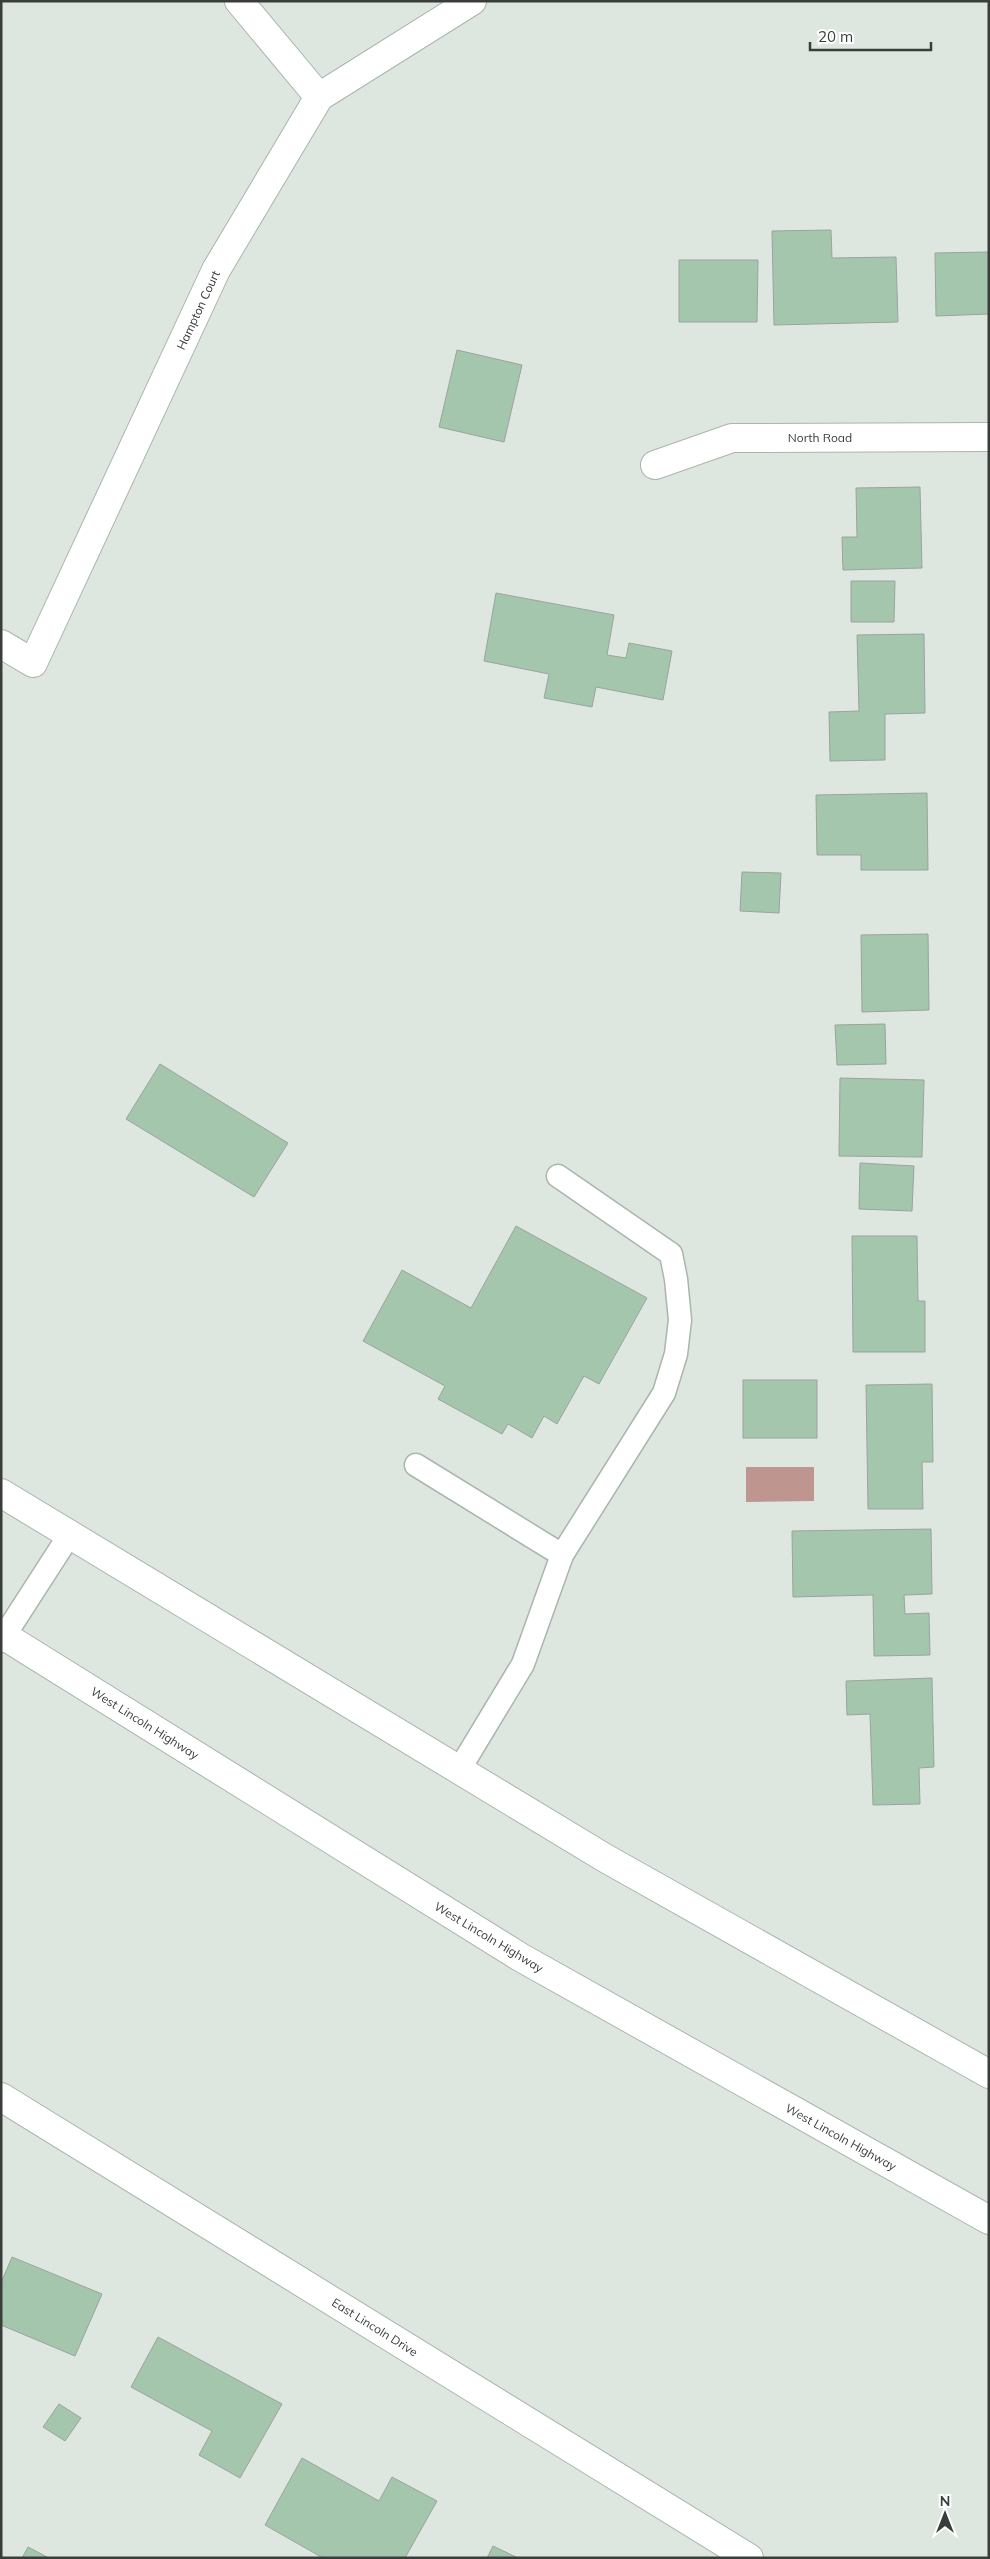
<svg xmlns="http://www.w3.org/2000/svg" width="990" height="2559" font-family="Mulish,sans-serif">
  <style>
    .water { fill: #bf968f }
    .building { fill: #a4c6ad; stroke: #9ba39d }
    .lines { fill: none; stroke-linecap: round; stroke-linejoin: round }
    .service-casing { stroke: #abb4ad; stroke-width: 25 }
    .minor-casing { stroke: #abb4ad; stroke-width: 30 }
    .primary-casing { stroke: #abb4ad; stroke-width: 30 }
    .service { stroke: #fff; stroke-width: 22 }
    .minor { stroke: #fff; stroke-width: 28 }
    .primary { stroke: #fff; stroke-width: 28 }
    .labels { text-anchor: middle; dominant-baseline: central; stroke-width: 4.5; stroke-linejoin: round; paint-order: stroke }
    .street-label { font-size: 12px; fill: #3a3e3b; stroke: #fff }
  </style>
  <rect width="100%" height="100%" fill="#dde7e0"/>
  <polygon class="water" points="746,1467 814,1467 814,1501 746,1502"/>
  <g class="building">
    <polygon points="831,230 832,258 896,257 898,322 774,325 772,231"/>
    <polygon points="989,252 989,314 936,316 935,253"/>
    <polygon points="679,260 758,260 757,322 679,322"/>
    <polygon points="457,350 522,365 504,442 439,427"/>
    <polygon points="920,487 922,568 843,570 842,537 857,537 856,488"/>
    <polygon points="851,581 895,581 894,622 851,622"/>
    <polygon points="496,593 614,615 607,655 626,658 629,643 672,651 663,700 596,687 592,707 544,698 549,674 484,661"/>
    <polygon points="924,634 925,713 885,714 885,760 830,761 829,712 859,711 857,635"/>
    <polygon points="927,793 928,870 861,870 861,855 817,855 816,795"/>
    <polygon points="742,872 781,873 779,913 740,911"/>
    <polygon points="928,934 929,1010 862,1012 861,935"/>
    <polygon points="885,1024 886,1064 837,1065 835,1025"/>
    <polygon points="160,1064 288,1143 254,1197 126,1119"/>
    <polygon points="840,1078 924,1080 922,1157 839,1156"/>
    <polygon points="860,1163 914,1166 912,1211 859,1209"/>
    <polygon points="516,1226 647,1298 599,1384 584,1376 557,1424 544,1416 532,1438 508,1424 502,1434 438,1399 445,1386 363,1341 402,1270 471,1308"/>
    <polygon points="852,1236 917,1236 918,1301 925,1301 925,1352 853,1352"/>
    <rect x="743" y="1380" width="74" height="58"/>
    <polygon points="932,1384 933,1462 922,1462 923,1509 868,1509 866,1385"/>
    <polygon points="931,1529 932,1594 904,1595 905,1614 929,1613 930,1655 874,1656 873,1595 793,1597 792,1531"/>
    <polygon points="932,1678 934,1767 919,1768 920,1804 873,1805 870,1714 847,1715 846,1681"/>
    <polygon points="12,2257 102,2294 75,2356 1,2325 1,2283"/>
    <polygon points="158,2337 282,2404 240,2478 199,2455 212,2431 131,2387"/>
    <polygon points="59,2404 81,2418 65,2441 43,2427"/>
    <polygon points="302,2458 379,2501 392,2477 437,2501 405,2558 323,2558 265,2525"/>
    <polygon points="493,2546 518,2558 487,2558"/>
    <polygon points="28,2547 49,2558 22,2558"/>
  </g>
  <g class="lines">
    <defs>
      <g id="service">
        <polyline points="416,1465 562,1555"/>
        <polyline points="1,1641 70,1534"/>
        <polyline points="459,1770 523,1664 562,1555 664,1393 676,1354 680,1320 676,1279 671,1254 558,1176"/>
      </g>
      <g id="minor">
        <polyline points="239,1 319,97"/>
        <polyline points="655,465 732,438 989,437"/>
        <polyline points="1,644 33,663 216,270 319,97 472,1"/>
        <polyline points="1,2097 749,2558"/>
      </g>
      <g id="primary">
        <polyline points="1,1493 605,1858 989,2074"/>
        <polyline points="1,1634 520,1957 989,2220"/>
      </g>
    </defs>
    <use href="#service" class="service-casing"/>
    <use href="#minor" class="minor-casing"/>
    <use href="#primary" class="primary-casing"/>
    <use href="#service" class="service"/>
    <use href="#minor" class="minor"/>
    <use href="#primary" class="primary"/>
  </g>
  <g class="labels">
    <g class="street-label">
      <text transform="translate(198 310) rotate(-65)">Hampton Court</text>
      <text x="820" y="437">North Road</text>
      <text transform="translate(145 1723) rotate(32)">West Lincoln Highway</text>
      <text transform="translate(489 1937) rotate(31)">West Lincoln Highway</text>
      <text transform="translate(841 2137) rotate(29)">West Lincoln Highway</text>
      <text transform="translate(375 2327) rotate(32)">East Lincoln Drive</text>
    </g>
  </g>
  <rect width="990" height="2559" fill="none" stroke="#3a3e3b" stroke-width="5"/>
  <g transform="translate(945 2514)" stroke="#ffffff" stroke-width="4" paint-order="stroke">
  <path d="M0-4L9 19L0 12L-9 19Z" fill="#3a3e3b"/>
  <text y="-8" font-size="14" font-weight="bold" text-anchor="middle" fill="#3a3e3b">N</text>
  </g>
  <path d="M810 42v8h121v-8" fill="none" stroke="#3a3e3b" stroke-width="2.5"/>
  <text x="818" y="42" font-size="15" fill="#3a3e3b" stroke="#ffffff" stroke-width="4" paint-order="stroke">20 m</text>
</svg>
